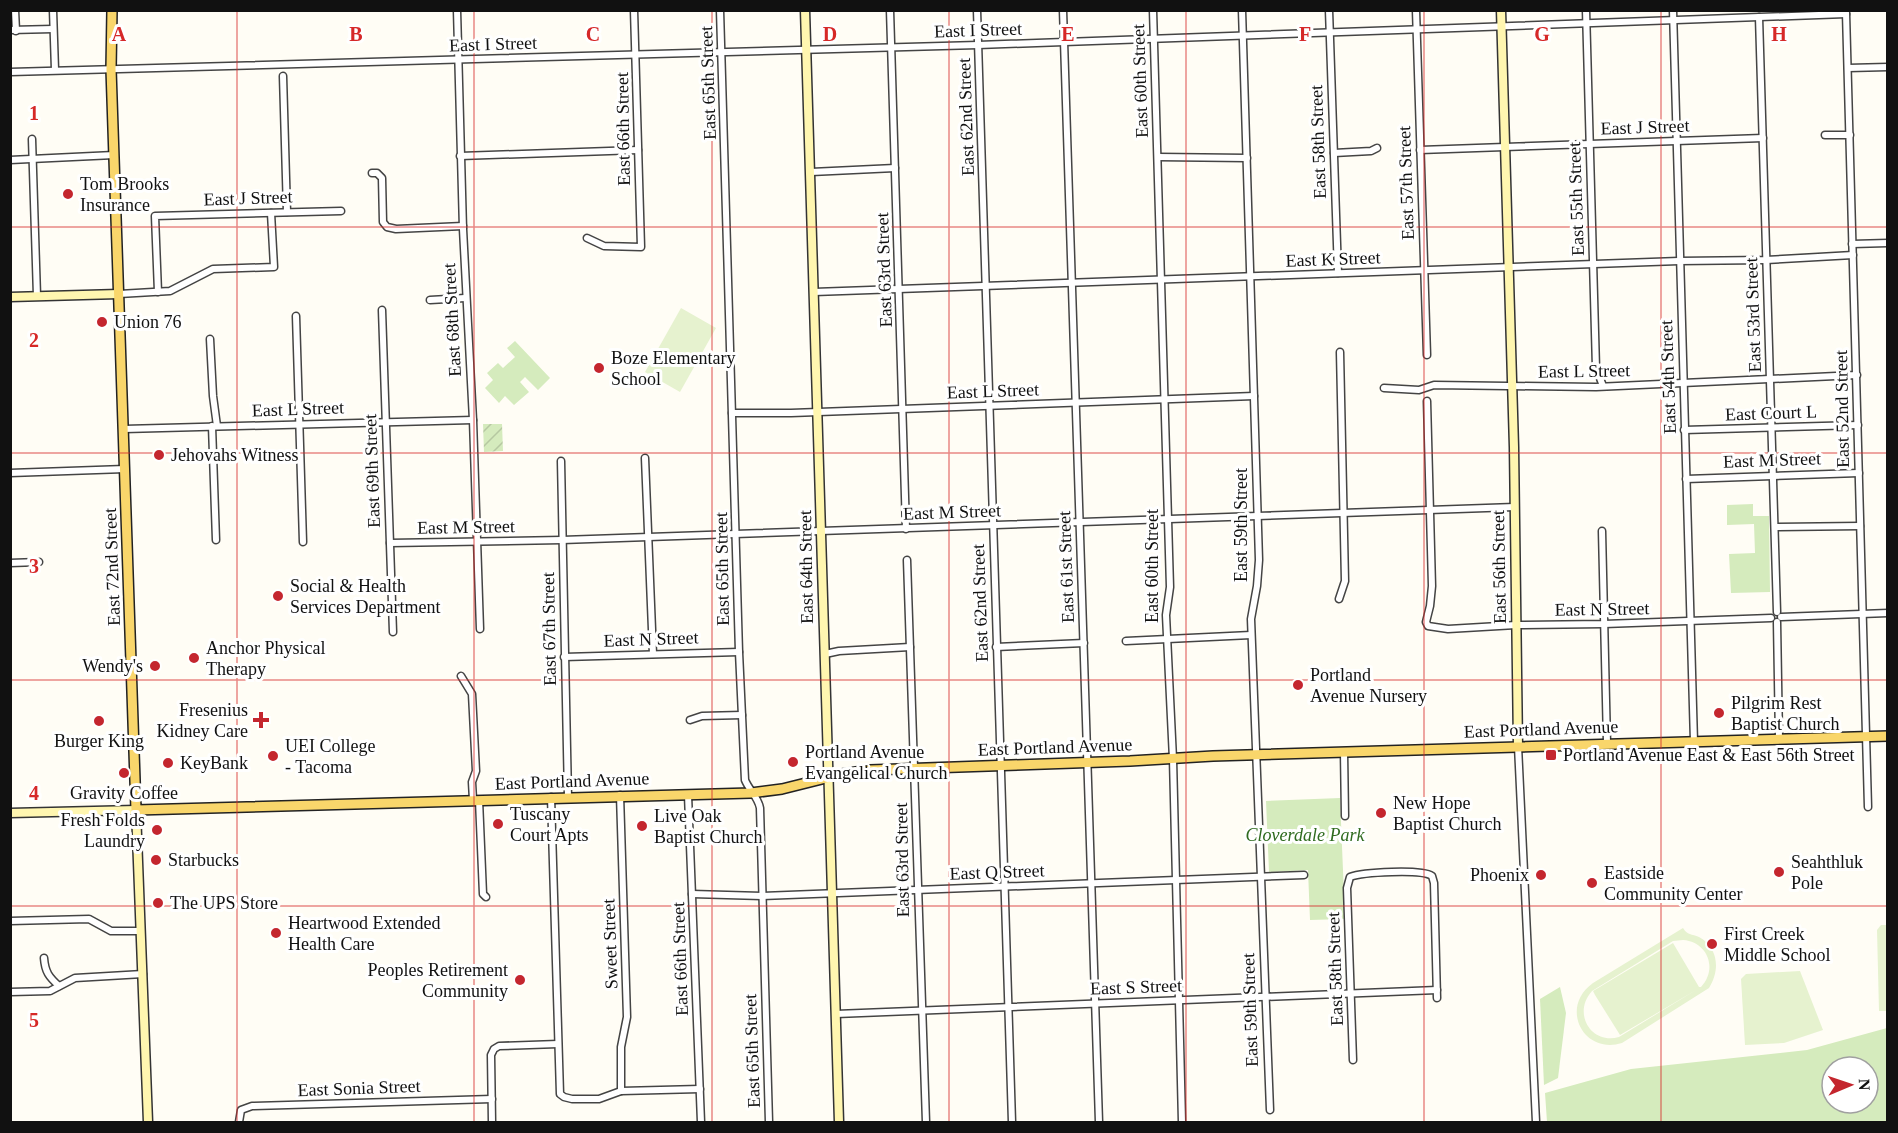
<svg xmlns="http://www.w3.org/2000/svg" width="1898" height="1133" font-family="'Times New Roman',serif">
  <style>
    .park { fill: #d5ebbd; fill-rule: evenodd }
    .garden { fill: url(#garden-furrows) }
    .pitch { fill: #e6f2cf; fill-rule: evenodd }
    .lines { fill: none; stroke-linecap: round; stroke-linejoin: round }
    .street-casing { stroke: #444; stroke-width: 9 }
    .secondary-casing { stroke: #333; stroke-width: 11 }
    .primary-casing { stroke: #222; stroke-width: 12 }
    .street { stroke: #fff; stroke-width: 6 }
    .secondary { stroke: #fff6b0; stroke-width: 8 }
    .primary { stroke: #f9d66b; stroke-width: 9 }
    .grid { fill: none; stroke: #d62828; stroke-width: 1.5; stroke-opacity: 0.55 }
    .poi-dot { fill: #c4262e; stroke: #fff; stroke-width: 2 }
    .labels { text-anchor: middle; dominant-baseline: central; stroke-width: 6; stroke-linejoin: round; paint-order: stroke }
    .street-label { font-size: 18px; fill: #111; stroke: #fff }
    .poi-label { font-size: 18px; fill: #111; stroke: #fff; text-anchor: start }
    .park-label { font-size: 18px; font-style: italic; fill: #2f6b1f; stroke: #fff }
    .grid-label { font-size: 20px; text-anchor: middle; font-weight: bold; fill: #d62828; stroke: #fff; stroke-width: 6; stroke-linejoin: round; paint-order: stroke }
  </style>
  <defs>
    <pattern id="garden-furrows" width="10" height="10" patternUnits="userSpaceOnUse" patternTransform="scale(1.5)"><rect width="10" height="10" fill="#d5ebbd"/><path d="M-1 1l2-2M0 10L10 0M9 11l2-2" fill="none" stroke="#b6c8a1"/></pattern>
  </defs>
  <rect width="100%" height="100%" fill="#fffdf5"/>
  <g class="park">
    <polygon points="515,341 550,378 538,390 525,377 520,382 529,392 514,405 505,396 499,403 485,388 493,380 487,373 498,363 503,368 515,357 507,348"/>
    <polygon points="1753,504 1753,516 1769,516 1770,592 1731,593 1729,554 1755,553 1754,524 1727,525 1727,505"/>
    <polygon points="1340,798 1345,919 1310,920 1308,870 1269,872 1266,801"/>
    <polygon points="1560,987 1566,1013 1558,1078 1544,1085 1540,999"/>
    <path d="M1887,1028V1122H1547L1545,1093L1631,1069L1807,1050ZM1832,1067H1868V1103H1832Z"/>
  </g>
  <polygon class="garden" points="483,424 502,424 503,451 484,452"/>
  <g class="pitch">
    <polygon points="681,308 716,328 680,392 645,372"/>
    <polygon points="1881,925 1887,925 1888,1011 1879,1011 1877,930"/>
    <path d="M1683,928C1687,935 1692,934 1699,937C1719,948 1720,971 1709,988L1622,1043C1583,1055 1559,1007 1593,983ZM1683,940C1708,942 1718,969 1701,987H1699L1673,943L1593,991L1595,995L1620,1035L1696,990L1619,1037C1591,1045 1572,1013 1592,991L1673,941Z"/>
    <polygon points="1800,971 1823,1030 1784,1043 1745,1045 1741,979 1746,974"/>
  </g>
  <g class="lines">
    <defs>
      <g id="street">
        <polyline points="15,10 16,31"/>
        <polyline points="53,10 55,70"/>
        <polyline points="457,10 463,229 473,420 480,629"/>
        <path d="M720,10L739,652L745,780C749,790 758,797 760,808L769,1122"/>
        <polyline points="890,10 906,529"/>
        <polyline points="977,10 1012,1122"/>
        <polyline points="1063,10 1099,1122"/>
        <polyline points="1153,10 1170,587 1166,615 1173,759 1182,1122"/>
        <polyline points="1242,10 1259,560 1257,586 1251,619 1270,1110"/>
        <polyline points="1329,10 1338,273"/>
        <polyline points="1416,10 1427,355"/>
        <polyline points="1586,10 1596,368 1603,386"/>
        <polyline points="1673,10 1694,742"/>
        <polyline points="1846,13 1868,807"/>
        <polyline points="1759,17 1777,612"/>
        <polyline points="10,30 53,29"/>
        <polyline points="1848,68 1888,67"/>
        <polyline points="10,72 978,45 1846,14"/>
        <polyline points="283,76 287,212"/>
        <polyline points="1825,135 1850,135"/>
        <polyline points="32,139 37,296"/>
        <polyline points="1420,150 1763,138"/>
        <polyline points="1334,153 1371,151 1377,148"/>
        <polyline points="460,156 638,150"/>
        <polyline points="1158,157 1247,158"/>
        <polyline points="10,160 114,155"/>
        <polyline points="811,172 895,168"/>
        <polyline points="372,173 377,173 382,178 383,222 387,227 396,229 463,226"/>
        <polyline points="587,238 604,246 641,247 634,10"/>
        <polyline points="1852,244 1888,243"/>
        <polyline points="158,292 155,216 341,211"/>
        <polyline points="814,292 1679,261 1766,260 1853,255"/>
        <polyline points="119,294 170,291 213,269 274,267 271,213"/>
        <polyline points="430,300 465,298"/>
        <polyline points="382,310 393,632"/>
        <polyline points="296,316 303,542"/>
        <polyline points="210,339 213,396 217,426"/>
        <polyline points="1384,388 1419,390 1434,385 1596,387 1857,375"/>
        <polyline points="1427,401 1432,586 1430,606 1426,622 1428,626 1448,629 1516,625 1604,624 1771,618"/>
        <polyline points="732,413 791,413 1254,396"/>
        <polyline points="212,426 216,540"/>
        <polyline points="124,429 473,420"/>
        <polyline points="1684,430 1858,425"/>
        <polyline points="645,458 653,654"/>
        <polyline points="561,461 568,797"/>
        <polyline points="10,473 125,469"/>
        <polyline points="1686,479 1859,473"/>
        <polyline points="1775,527 1860,526"/>
        <polyline points="1602,531 1607,743"/>
        <polyline points="390,543 562,540 1515,507"/>
        <polyline points="907,560 926,1122"/>
        <polyline points="10,563 39,562"/>
        <polyline points="1339,599 1345,581 1340,352"/>
        <polyline points="1781,617 1888,613"/>
        <polyline points="1777,622 1779,739"/>
        <polyline points="1126,641 1251,635"/>
        <polyline points="996,647 1084,643"/>
        <polyline points="825,654 839,651 910,647"/>
        <polyline points="564,657 739,652"/>
        <polyline points="461,676 472,694 476,771 472,782 473,800"/>
        <polyline points="690,720 702,716 742,715"/>
        <polyline points="1518,746 1536,1122"/>
        <polyline points="1344,752 1345,816"/>
        <polyline points="620,795 627,1017 621,1047 621,1091"/>
        <polyline points="688,795 701,1122"/>
        <polyline points="551,797 560,1094 564,1097 572,1099 599,1099 621,1091 700,1089"/>
        <polyline points="479,800 483,894 486,897"/>
        <polyline points="692,894 762,896 1304,875"/>
        <polyline points="10,921 89,919 111,931 141,931"/>
        <path d="M44,958C45,972 49,977 59,986"/>
        <polyline points="10,992 50,991 75,978 143,974"/>
        <polyline points="836,1014 1437,990"/>
        <path d="M1353,1060L1347,888L1350,877C1363,872 1421,869 1432,876L1434,883L1437,998"/>
        <polyline points="239,1122 241,1110 252,1106 492,1099"/>
        <polyline points="492,1122 491,1055 494,1049 499,1046 558,1044"/>
      </g>
      <g id="secondary">
        <polyline points="805,10 839,1122"/>
        <polyline points="1501,10 1514,447 1518,746"/>
        <polyline points="10,297 119,294"/>
        <polyline points="10,813 136,810 148,1122"/>
      </g>
      <polyline id="primary" points="112,10 111,69 136,810 751,793 782,789 842,774 870,770 1130,761 1213,756 1888,736"/>
    </defs>
    <use href="#street" class="street-casing"/>
    <use href="#secondary" class="secondary-casing"/>
    <use href="#primary" class="primary-casing"/>
    <use href="#street" class="street"/>
    <use href="#secondary" class="secondary"/>
    <use href="#primary" class="primary"/>
  </g>
  <path class="grid" d="M237,10V1122M474,10V1122M712,10V1122M949,10V1122M1186,10V1122M1424,10V1122M1661,10V1122M10,227H1888M10,453H1888M10,680H1888M10,906H1888"/>
  <g class="poi-dot">
    <circle cx="68" cy="194" r="6"/>
    <circle cx="102" cy="322" r="6"/>
    <circle cx="599" cy="368" r="6"/>
    <circle cx="159" cy="455" r="6"/>
    <circle cx="278" cy="596" r="6"/>
    <circle cx="194" cy="658" r="6"/>
    <circle cx="155" cy="666" r="6"/>
    <circle cx="1298" cy="685" r="6"/>
    <circle cx="1719" cy="713" r="6"/>
    <path d="M258 711h6v6h6v6h-6v6h-6v-6h-6v-6h6z"/>
    <circle cx="99" cy="721" r="6"/>
    <rect x="1545" y="749" width="12" height="12" rx="3"/>
    <circle cx="273" cy="756" r="6"/>
    <circle cx="793" cy="762" r="6"/>
    <circle cx="168" cy="763" r="6"/>
    <circle cx="124" cy="773" r="6"/>
    <circle cx="1381" cy="813" r="6"/>
    <circle cx="498" cy="824" r="6"/>
    <circle cx="642" cy="826" r="6"/>
    <circle cx="157" cy="830" r="6"/>
    <circle cx="156" cy="860" r="6"/>
    <circle cx="1779" cy="872" r="6"/>
    <circle cx="1541" cy="875" r="6"/>
    <circle cx="1592" cy="883" r="6"/>
    <circle cx="158" cy="903" r="6"/>
    <circle cx="276" cy="933" r="6"/>
    <circle cx="1712" cy="944" r="6"/>
    <circle cx="520" cy="980" r="6"/>
  </g>
  <g class="labels">
    <g class="street-label">
      <text transform="translate(978 30) rotate(-2)">East I Street</text>
      <text transform="translate(493 44) rotate(-2)">East I Street</text>
      <text transform="translate(1140 81) rotate(-92)">East 60th Street</text>
      <text transform="translate(708 83) rotate(-92)">East 65th Street</text>
      <text transform="translate(966 117) rotate(-92)">East 62nd Street</text>
      <text transform="translate(1645 127) rotate(-2)">East J Street</text>
      <text transform="translate(623 129) rotate(-91)">East 66th Street</text>
      <text transform="translate(1318 142) rotate(-92)">East 58th Street</text>
      <text transform="translate(1406 183) rotate(-92)">East 57th Street</text>
      <text transform="translate(248 198) rotate(-2)">East J Street</text>
      <text transform="translate(1576 199) rotate(-92)">East 55th Street</text>
      <text transform="translate(1333 259) rotate(-2)">East K Street</text>
      <text transform="translate(884 270) rotate(-92)">East 63rd Street</text>
      <text transform="translate(1753 315) rotate(-92)">East 53rd Street</text>
      <text transform="translate(452 320) rotate(-93)">East 68th Street</text>
      <text transform="translate(1584 371) rotate(-1)">East L Street</text>
      <text transform="translate(1668 377) rotate(-92)">East 54th Street</text>
      <text transform="translate(993 391) rotate(-2)">East L Street</text>
      <text transform="translate(298 409) rotate(-2)">East L Street</text>
      <text transform="translate(1842 409) rotate(-91)">East 52nd Street</text>
      <text transform="translate(1771 413) rotate(-2)">East Court L</text>
      <text transform="translate(1772 460) rotate(-2)">East M Street</text>
      <text transform="translate(372 471) rotate(-92)">East 69th Street</text>
      <text transform="translate(952 512) rotate(-2)">East M Street</text>
      <text transform="translate(1241 525) rotate(-90)">East 59th Street</text>
      <text transform="translate(466 527) rotate(-1)">East M Street</text>
      <text transform="translate(1152 566) rotate(-90)">East 60th Street</text>
      <text transform="translate(112 567) rotate(-92)">East 72nd Street</text>
      <text transform="translate(806 567) rotate(-91)">East 64th Street</text>
      <text transform="translate(1066 567) rotate(-92)">East 61st Street</text>
      <text transform="translate(1499 567) rotate(-91)">East 56th Street</text>
      <text transform="translate(722 569) rotate(-91)">East 65th Street</text>
      <text transform="translate(980 603) rotate(-92)">East 62nd Street</text>
      <text transform="translate(1602 609) rotate(-1)">East N Street</text>
      <text transform="translate(549 629) rotate(-91)">East 67th Street</text>
      <text transform="translate(651 639) rotate(-2)">East N Street</text>
      <text transform="translate(1541 729) rotate(-2)">East Portland Avenue</text>
      <text transform="translate(1055 747) rotate(-2)">East Portland Avenue</text>
      <text transform="translate(572 781) rotate(-2)">East Portland Avenue</text>
      <text transform="translate(902 860) rotate(-91)">East 63rd Street</text>
      <text transform="translate(997 872) rotate(-2)">East Q Street</text>
      <text transform="translate(610 944) rotate(-92)">Sweet Street</text>
      <text transform="translate(680 959) rotate(-92)">East 66th Street</text>
      <text transform="translate(1335 969) rotate(-92)">East 58th Street</text>
      <text transform="translate(1136 987) rotate(-2)">East S Street</text>
      <text transform="translate(1250 1010) rotate(-92)">East 59th Street</text>
      <text transform="translate(752 1051) rotate(-92)">East 65th Street</text>
      <text transform="translate(359 1088) rotate(-2)">East Sonia Street</text>
    </g>
    <g class="poi-label">
      <text x="80" y="184">Tom Brooks<tspan x="80" dy="21">Insurance</tspan></text>
      <text x="114" y="322">Union 76</text>
      <text x="611" y="358">Boze Elementary<tspan x="611" dy="21">School</tspan></text>
      <text x="171" y="455">Jehovahs Witness</text>
      <text x="290" y="586">Social &amp; Health<tspan x="290" dy="21">Services Department</tspan></text>
      <text x="206" y="648">Anchor Physical<tspan x="206" dy="21">Therapy</tspan></text>
      <text x="143" y="666" text-anchor="end">Wendy's</text>
      <text x="1310" y="675">Portland<tspan x="1310" dy="21">Avenue Nursery</tspan></text>
      <text x="1731" y="703">Pilgrim Rest<tspan x="1731" dy="21">Baptist Church</tspan></text>
      <text x="248" y="710" text-anchor="end">Fresenius<tspan x="248" dy="21">Kidney Care</tspan></text>
      <text x="99" y="741" text-anchor="middle">Burger King</text>
      <text x="285" y="746">UEI College<tspan x="285" dy="21">- Tacoma</tspan></text>
      <text x="805" y="752">Portland Avenue<tspan x="805" dy="21">Evangelical Church</tspan></text>
      <text x="1563" y="755">Portland Avenue East &amp; East 56th Street</text>
      <text x="180" y="763">KeyBank</text>
      <text x="124" y="793" text-anchor="middle">Gravity Coffee</text>
      <text x="1393" y="803">New Hope<tspan x="1393" dy="21">Baptist Church</tspan></text>
      <text x="510" y="814">Tuscany<tspan x="510" dy="21">Court Apts</tspan></text>
      <text x="654" y="816">Live Oak<tspan x="654" dy="21">Baptist Church</tspan></text>
      <text x="145" y="820" text-anchor="end">Fresh Folds<tspan x="145" dy="21">Laundry</tspan></text>
      <text x="168" y="860">Starbucks</text>
      <text x="1791" y="862">Seahthluk<tspan x="1791" dy="21">Pole</tspan></text>
      <text x="1604" y="873">Eastside<tspan x="1604" dy="21">Community Center</tspan></text>
      <text x="1529" y="875" text-anchor="end">Phoenix</text>
      <text x="170" y="903">The UPS Store</text>
      <text x="288" y="923">Heartwood Extended<tspan x="288" dy="21">Health Care</tspan></text>
      <text x="1724" y="934">First Creek<tspan x="1724" dy="21">Middle School</tspan></text>
      <text x="508" y="970" text-anchor="end">Peoples Retirement<tspan x="508" dy="21">Community</tspan></text>
    </g>
    <g class="park-label">
      <text x="1305" y="835">Cloverdale Park</text>
    </g>
  </g>
  <g class="grid-label">
    <text x="119" y="41">A</text>
    <text x="356" y="41">B</text>
    <text x="593" y="41">C</text>
    <text x="830" y="41">D</text>
    <text x="1068" y="41">E</text>
    <text x="1305" y="41">F</text>
    <text x="1542" y="41">G</text>
    <text x="1779" y="41">H</text>
    <text x="34" y="120">1</text>
    <text x="34" y="347">2</text>
    <text x="34" y="573">3</text>
    <text x="34" y="800">4</text>
    <text x="34" y="1027">5</text>
  </g>
  <rect width="1898" height="1133" fill="none" stroke="#111111" stroke-width="24"/>
  <g transform="translate(1850 1085) rotate(88)"><circle r="28" fill="#ffffff" stroke="#a0a0a0" stroke-width="1.5"/>
  <path d="M0-4.5L10 22L0 15L-10 22Z" fill="#c4262e"/>
  <text y="-9" font-size="16" font-weight="bold" text-anchor="middle" fill="#111111">N</text>
  </g>
</svg>
